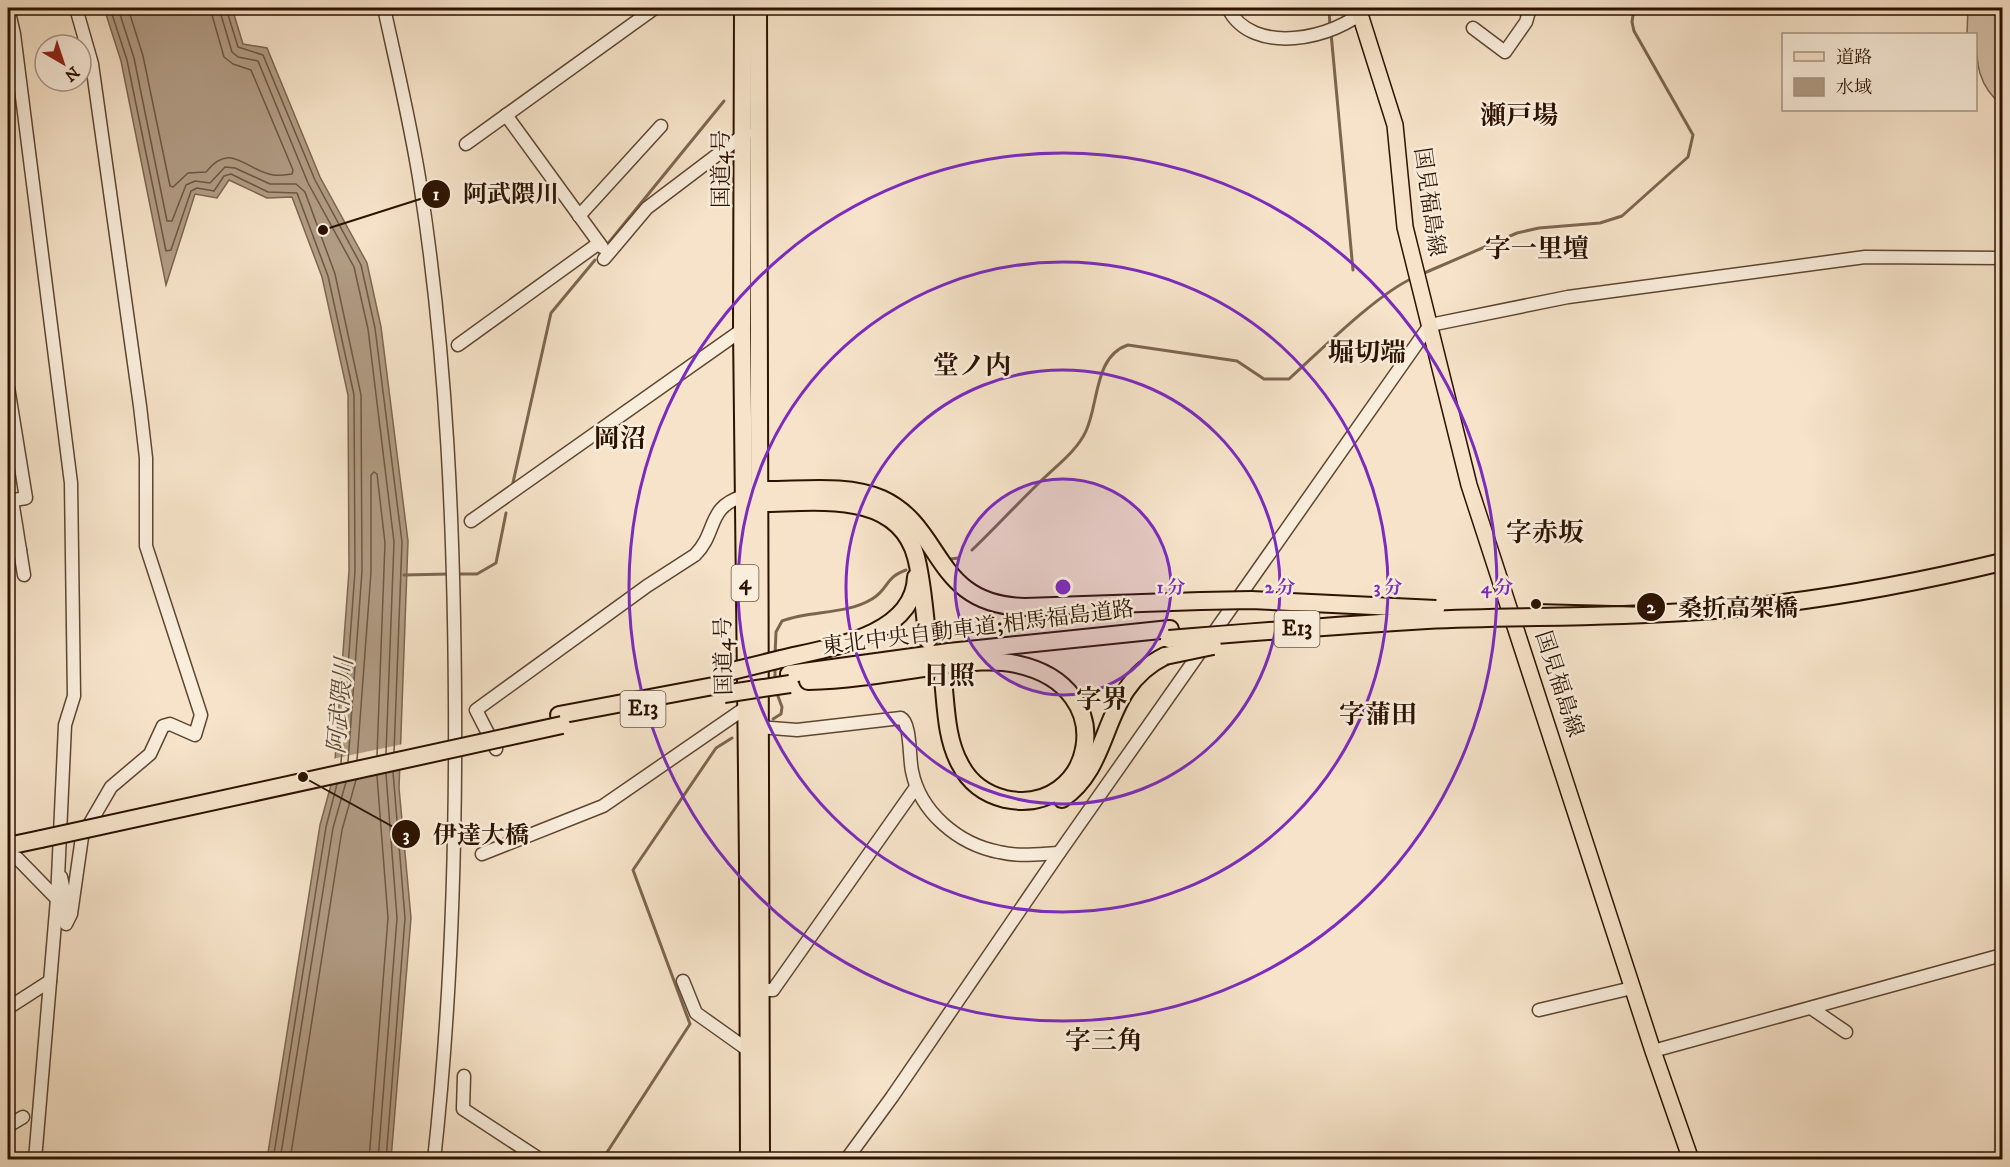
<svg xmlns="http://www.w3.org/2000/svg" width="2010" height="1167" font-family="'IM FELL DW Pica','Noto Serif JP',serif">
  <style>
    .green { fill: #d4bfa7; stroke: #806854; stroke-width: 1.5 }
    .water { fill: #b19c85; stroke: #7c6550; stroke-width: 1.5 }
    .pier { fill: #f6e3c9 }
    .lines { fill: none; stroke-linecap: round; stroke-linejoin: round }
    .shore { stroke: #6e5742; stroke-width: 1.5 }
    .stream { stroke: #7c6550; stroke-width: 3 }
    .highway-tunnel { stroke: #d8c4ab; stroke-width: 16; stroke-dasharray: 16 8; stroke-linecap: butt }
    .minor-casing { stroke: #5e4632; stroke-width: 15 }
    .major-casing { stroke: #2c1200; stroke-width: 18 }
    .highway-casing { stroke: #2c1200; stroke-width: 20 }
    .minor { stroke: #f9eddc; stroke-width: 12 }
    .major { stroke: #f6e3c9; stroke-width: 15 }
    .highway { stroke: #f6e3c9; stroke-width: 16 }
    .highway-bridge-casing { stroke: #2c1200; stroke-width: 20; stroke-linecap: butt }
    .highway-bridge { stroke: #f6e3c9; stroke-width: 16 }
    .ring { fill: none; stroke: #7b2cbf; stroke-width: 3 }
    .labels { text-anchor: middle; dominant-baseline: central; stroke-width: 5; stroke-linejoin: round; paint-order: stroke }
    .shield { fill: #f9eddc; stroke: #6a5442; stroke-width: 1.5 }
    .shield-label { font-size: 21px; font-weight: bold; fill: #2c1200 }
    .street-label { font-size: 22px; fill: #2c1200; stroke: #f9eddc }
    .water-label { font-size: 24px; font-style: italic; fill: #614935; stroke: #f9eddc }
    .quarter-label { font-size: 26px; font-weight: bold; fill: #2c1200; stroke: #f9eddc }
    .centre { fill: #7b2cbf; stroke: #f9eddc; stroke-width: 3 }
    .ring-label { font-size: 18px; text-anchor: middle; font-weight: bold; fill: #7b2cbf; stroke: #f9eddc; stroke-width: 5; stroke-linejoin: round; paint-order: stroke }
    .leader { fill: none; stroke: #2c1200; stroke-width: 2 }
    .callout-dot { fill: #2c1200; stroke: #f9eddc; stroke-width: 2 }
    .mark-label { font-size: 18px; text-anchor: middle; font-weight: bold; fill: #fff }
    .callout-label { font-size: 24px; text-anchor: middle; font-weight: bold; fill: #2c1200; stroke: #f9eddc; stroke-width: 5; stroke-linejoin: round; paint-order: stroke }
  </style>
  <rect width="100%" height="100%" fill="#f6e3c9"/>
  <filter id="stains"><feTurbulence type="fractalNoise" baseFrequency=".00333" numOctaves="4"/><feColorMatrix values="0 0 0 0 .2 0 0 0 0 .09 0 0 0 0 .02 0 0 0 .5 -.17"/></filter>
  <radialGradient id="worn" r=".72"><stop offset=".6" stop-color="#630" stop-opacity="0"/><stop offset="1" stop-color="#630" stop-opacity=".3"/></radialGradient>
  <path class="green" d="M1968,8H2002V105C1978,86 1976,63 1976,34H1967Z"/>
  <polygon class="water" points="104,8 232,8 243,44 267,48 320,177 367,263 381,327 408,541 399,788 411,918 391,1159 267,1159 320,825 334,774 349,571 348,395 322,277 292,197 267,198 229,180 217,198 195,194 166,285 121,61"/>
  <polygon class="pier" points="403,744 402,765 331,774 332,759"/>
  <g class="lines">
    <g class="shore">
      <polyline points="110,8 127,60 166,251 171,250 191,191 197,188 214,191 224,176 231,174 268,192 297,193 328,276 354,395 355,571 341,763"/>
      <polyline points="118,8 134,58 167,221 172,221 186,185 195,181 210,183 225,167 235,168 270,184 296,184 305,192 335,274 361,395 362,571 348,762"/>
      <path d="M128,8L143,56L170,186L173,187L188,173L206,172C231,140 246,171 273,175C279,176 286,175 292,174L293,170L251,70L233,64L224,57L210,8"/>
      <polyline points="219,8 232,52 238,57 258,61 308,183 354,267 368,329 394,542 386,753"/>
      <polyline points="226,8 238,47 263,55 315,180 361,265 375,328 402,542 394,752"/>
      <polyline points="357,760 371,572 371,475 374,472 377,474 385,543 377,755"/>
      <polyline points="273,1160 326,827 337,784"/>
      <polyline points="280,1160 333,828 346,782"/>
      <polyline points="290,1160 342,830 356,780"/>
      <polyline points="369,1160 388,918 377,776"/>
      <polyline points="378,1160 397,918 386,774"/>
      <polyline points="386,1160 405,918 393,772"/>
    </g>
    <g class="stream">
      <polyline points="1329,8 1330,27"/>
      <polyline points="1331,33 1353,270"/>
      <polyline points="606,246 724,101"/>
      <polyline points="1422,274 1517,233 1539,228 1600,223 1622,216 1688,157 1693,135 1634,31 1632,22 1634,8"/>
      <polyline points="512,487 551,313 595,260"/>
      <path d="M972,550C995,528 1017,504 1040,482C1056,466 1077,451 1086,431C1099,403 1094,356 1128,345L1237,361L1264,379H1289C1320,351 1377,294 1413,278"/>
      <polyline points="951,559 958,558"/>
      <polyline points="455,574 477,574 496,563 506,513"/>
      <polyline points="404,575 449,574"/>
      <path d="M775,655L776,632L782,621C810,610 846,615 872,599C889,589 884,578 906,570"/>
      <polyline points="775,667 775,682"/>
      <polyline points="773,719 781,714 782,707 776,691"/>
      <polyline points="602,1160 690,1024 633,870 716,748 732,738"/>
    </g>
    <g class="highway-tunnel">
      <polyline points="939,639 942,668"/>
      <polyline points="930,652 933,681"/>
    </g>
    <defs>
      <g id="minor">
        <polyline points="8,8 14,34 71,483 74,696 65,725 57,899 35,1160"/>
        <path d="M384,8C397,68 412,129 421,190C447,359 454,530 455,701C456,854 451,1007 434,1160"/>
        <path d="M1228,8C1252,57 1335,39 1367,8"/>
        <polyline points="1473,28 1505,52 1526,22 1530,8"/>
        <polyline points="506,115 602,247"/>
        <polyline points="466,144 655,8"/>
        <polyline points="579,216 661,126"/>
        <polyline points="604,259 647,208 746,133"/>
        <polyline points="458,345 599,243"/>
        <polyline points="8,387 26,498 8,501"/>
        <polyline points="12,500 24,575"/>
        <polyline points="471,521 742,330"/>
        <polyline points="8,553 20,550"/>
        <path d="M760,727L797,730L901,718C911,723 909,758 912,771C920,812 958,844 999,852C1019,857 1039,854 1059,853"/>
        <path d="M496,749L476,710L647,586L695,555C718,532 706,507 744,496"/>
        <polyline points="482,854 603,806 751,704"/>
        <polyline points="17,858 57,899"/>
        <polyline points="61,877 67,905 66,924 71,914 82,837 111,787 150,754 163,726 170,724 195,735 201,715 146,546 146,458 140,406 92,64 76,8"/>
        <polyline points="683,981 696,1013 748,1050"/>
        <polyline points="759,990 773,990 916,787"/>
        <polyline points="8,1008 50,981"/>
        <polyline points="1811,1008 1846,1032"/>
        <polyline points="1539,1010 1632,988"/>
        <polyline points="1653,1051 2002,955"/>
        <polyline points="464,1076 463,1109 541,1160"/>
        <polyline points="8,1126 23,1117"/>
        <polyline points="846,1160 892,1097 1059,853 1430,325 1568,297 1865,257 2002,258"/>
      </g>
      <polyline id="major" points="1358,8 1395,125 1405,227 1469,485 1653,1051 1691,1160"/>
      <g id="highway">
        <polyline points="743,8 742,330 748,861 749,1160"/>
        <polyline points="758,8 761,1160"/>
        <path d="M751,494L760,490C798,491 846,483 882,499C945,528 932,605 1025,607L1201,601"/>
        <path d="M750,499L760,503C814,503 898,489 916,557C923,584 924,613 928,640"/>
        <path d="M781,659C826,648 914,637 916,577"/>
        <polyline points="789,674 949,652 1170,629"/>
        <path d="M808,681C849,680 890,673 930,667C958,664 988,658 1016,664C1126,687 1092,818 1005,799C985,794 969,782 960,764C946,739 946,706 943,679"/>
        <polyline points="559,715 724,684"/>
        <path d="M1062,799C1116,762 1098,689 1165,656"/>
        <polyline points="8,846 41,839"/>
      </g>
    </defs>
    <use href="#minor" class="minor-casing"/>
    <use href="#major" class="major-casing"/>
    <use href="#highway" class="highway-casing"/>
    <use href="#minor" class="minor"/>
    <use href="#major" class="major"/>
    <use href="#highway" class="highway"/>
    <defs>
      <g id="highway-bridge">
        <polyline points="1201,601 1251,600 1436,609"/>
        <path d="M1169,639C1255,632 1341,625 1427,620C1513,616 1599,618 1685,612C1793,606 1898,587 2002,562"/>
        <polyline points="1165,656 1213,646"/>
        <polyline points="724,673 781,659"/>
        <polyline points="724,694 790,684"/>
        <polyline points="41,839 562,725"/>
      </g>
    </defs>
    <use href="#highway-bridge" class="highway-bridge-casing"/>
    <use href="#highway-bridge" class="highway-bridge"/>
  </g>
  <circle cx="1063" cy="587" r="108" fill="#7b2cbf" fill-opacity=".12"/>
  <g class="ring">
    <circle cx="1063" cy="587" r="108"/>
    <circle cx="1063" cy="587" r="217"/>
    <circle cx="1063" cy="587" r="325"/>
    <circle cx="1063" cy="587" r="434"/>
  </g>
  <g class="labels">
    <g class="shield">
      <rect x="731.5" y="565" width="27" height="36" rx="4.5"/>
      <rect x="1274.5" y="611" width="45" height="36" rx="4.5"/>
      <rect x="620.5" y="691" width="45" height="36" rx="4.5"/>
    </g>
    <g class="shield-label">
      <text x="745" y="583">4</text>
      <text x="1297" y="629">E13</text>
      <text x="643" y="709">E13</text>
    </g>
    <g class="street-label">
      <text transform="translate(721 169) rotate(-90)">国道4号</text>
      <text transform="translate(1429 202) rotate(82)">国見福島線</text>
      <text transform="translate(978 628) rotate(-7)">東北中央自動車道;相馬福島道路</text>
      <text transform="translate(724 656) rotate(-91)">国道4号</text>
      <text transform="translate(1559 684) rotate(72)">国見福島線</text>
    </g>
    <g class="water-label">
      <text transform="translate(341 706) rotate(-85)">阿武隈川</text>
    </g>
    <g class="quarter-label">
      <text x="1519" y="116">瀬戸場</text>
      <text x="1537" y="249">字一里壇</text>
      <text x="1367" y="353">堀切端</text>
      <text x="972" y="366">堂ノ内</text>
      <text x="620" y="439">岡沼</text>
      <text x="1545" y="533">字赤坂</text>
      <text x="949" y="676">日照</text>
      <text x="1102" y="700">字界</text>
      <text x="1378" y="715">字蒲田</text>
      <text x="1104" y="1041">字三角</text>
    </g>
  </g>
  <circle cx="1063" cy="587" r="9" class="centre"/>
  <g class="ring-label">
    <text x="1171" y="593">1 分</text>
    <text x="1280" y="593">2 分</text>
    <text x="1388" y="593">3 分</text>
    <text x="1497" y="593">4 分</text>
  </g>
  <path class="leader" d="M323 230L436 194M1536 604L1651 607M303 777L406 834"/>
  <g class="callout-dot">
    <circle cx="323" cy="230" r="6"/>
    <circle cx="1536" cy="604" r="6"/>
    <circle cx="303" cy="777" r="6"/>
    <circle cx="436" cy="194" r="15"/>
    <circle cx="1651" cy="607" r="15"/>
    <circle cx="406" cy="834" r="15"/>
  </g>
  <g class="mark-label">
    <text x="436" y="200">1</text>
    <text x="1651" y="613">2</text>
    <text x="406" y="841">3</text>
  </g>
  <g class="callout-label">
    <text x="511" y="202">阿武隈川</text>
    <text x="1738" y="616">桑折高架橋</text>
    <text x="481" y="843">伊達大橋</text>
  </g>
  <rect width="2010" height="1167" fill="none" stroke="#f6e3c9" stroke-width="30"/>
  <rect x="9" y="9" width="1992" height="1149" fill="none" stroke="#2c1200" stroke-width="3"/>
  <rect x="15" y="15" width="1980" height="1137" fill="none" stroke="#2c1200" stroke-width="1.5"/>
  <rect x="1782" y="33" width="195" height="78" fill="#f9eddc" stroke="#a79584" stroke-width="1.5"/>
  <rect x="1794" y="52" width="30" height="9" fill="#f6e3c9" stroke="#a79584" stroke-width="1.5"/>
  <text x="1836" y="63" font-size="18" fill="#2c1200">道路</text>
  <rect x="1794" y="78" width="30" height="18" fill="#b19c85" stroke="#a79584" stroke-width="1.5"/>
  <text x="1836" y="93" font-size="18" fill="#2c1200">水域</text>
  <g transform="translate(63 63) rotate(141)"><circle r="28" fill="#f9eddc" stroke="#a79584" stroke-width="1.5"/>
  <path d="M0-4.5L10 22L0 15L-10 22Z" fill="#8f2418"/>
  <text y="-9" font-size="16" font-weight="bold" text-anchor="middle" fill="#2c1200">N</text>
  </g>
  <rect width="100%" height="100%" filter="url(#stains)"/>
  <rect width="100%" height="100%" fill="url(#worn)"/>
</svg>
